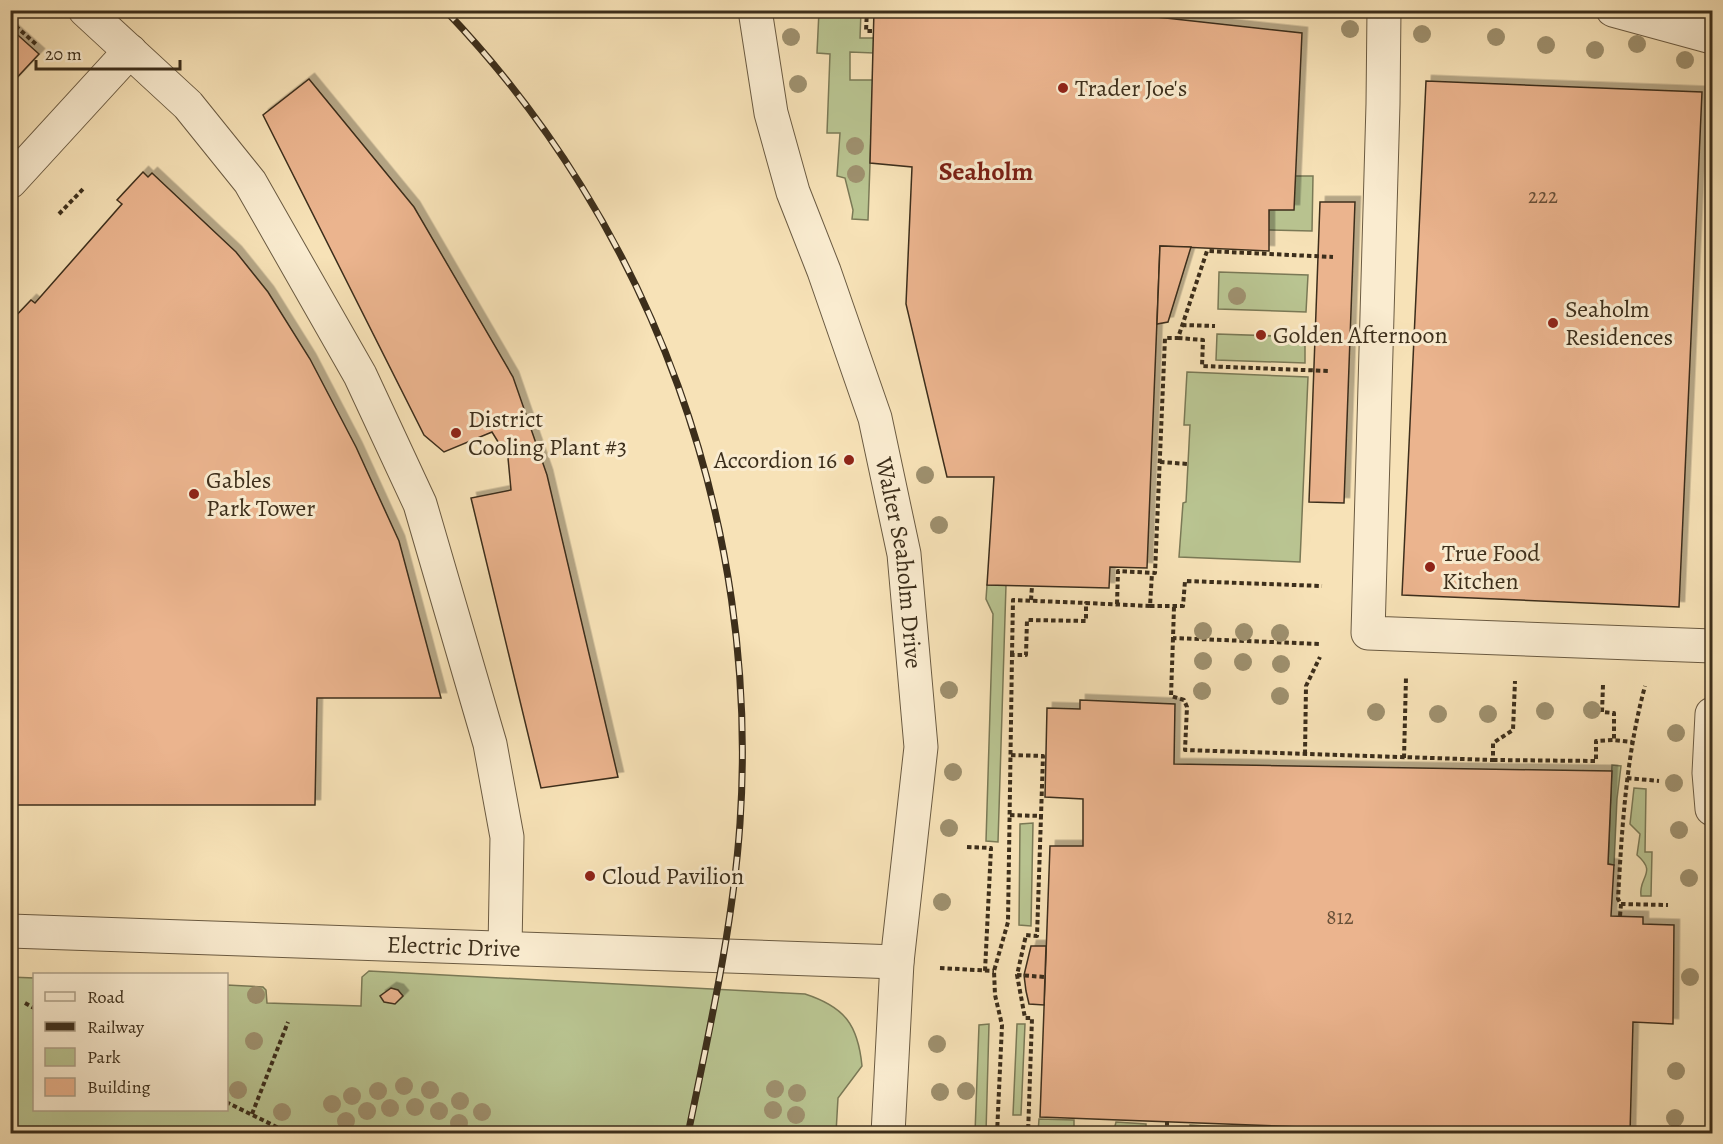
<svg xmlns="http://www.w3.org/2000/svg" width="1723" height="1144" font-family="Alegreya,serif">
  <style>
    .green { fill: #b9c491; stroke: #7a7956; stroke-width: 1.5 }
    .building { fill: #ebb48e; stroke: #3c2e1b; stroke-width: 1.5; filter: url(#shadow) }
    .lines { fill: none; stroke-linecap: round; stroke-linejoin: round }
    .minor-casing { stroke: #6b5b42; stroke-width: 35 }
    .path { stroke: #3c2e1b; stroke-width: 4; stroke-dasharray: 4.5 3; stroke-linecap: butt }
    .minor { stroke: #faecd0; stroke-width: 33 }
    .rail-casing { stroke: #3c2e1b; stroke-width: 7 }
    .rail { stroke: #faecd0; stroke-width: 4.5; stroke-dasharray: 14; stroke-linecap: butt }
    .tree { fill: #9e906e }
    .poi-dot { fill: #8f2418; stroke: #faecd0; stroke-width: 2 }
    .labels { text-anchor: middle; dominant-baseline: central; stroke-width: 6; stroke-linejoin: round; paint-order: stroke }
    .number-label { font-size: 21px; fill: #685038 }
    .poi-label { font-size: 24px; fill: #3c2e1b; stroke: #faecd0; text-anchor: start }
    .street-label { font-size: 24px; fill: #3c2e1b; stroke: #faecd0 }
    .neighbourhood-label { font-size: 26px; font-weight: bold; fill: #7a1f14; stroke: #faecd0 }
  </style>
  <defs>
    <filter id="shadow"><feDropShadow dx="5.5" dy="-5.5" stdDeviation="0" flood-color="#0004"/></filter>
  </defs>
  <rect width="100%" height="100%" fill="#f7e2b7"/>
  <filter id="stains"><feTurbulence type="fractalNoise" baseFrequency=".00333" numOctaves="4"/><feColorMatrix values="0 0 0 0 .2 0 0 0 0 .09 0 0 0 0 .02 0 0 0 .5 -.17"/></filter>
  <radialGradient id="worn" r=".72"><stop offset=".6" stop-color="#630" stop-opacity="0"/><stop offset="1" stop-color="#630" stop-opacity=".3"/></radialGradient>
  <g class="green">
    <polygon points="819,11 861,11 860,38 874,38 874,53 850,52 850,80 873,80 868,220 852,219 853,210 845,178 837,176 840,133 827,133 830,54 817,53"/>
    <polygon points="1294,176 1313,176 1312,231 1268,230 1269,210"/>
    <polygon points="1219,272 1308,275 1306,312 1218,309"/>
    <polygon points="1217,334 1305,337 1305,363 1216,360"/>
    <polygon points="1187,372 1308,377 1300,562 1179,557 1183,503 1186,502 1190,425 1184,425"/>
    <polygon points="987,585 1006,585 998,842 986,841 993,614 986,599"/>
    <polygon points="1612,765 1621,766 1617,799 1614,865 1608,864"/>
    <path d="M1634,788L1646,789L1645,852H1652L1651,896H1641C1638,877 1658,873 1637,855L1640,834L1630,824Z"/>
    <polygon points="1033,823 1031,926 1019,925 1020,824"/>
    <path d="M369,971L805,994C845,1007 858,1025 862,1066L838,1098L836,1133H11L10,977L34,978V1110H226L227,985L263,987L266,990L267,1003L361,1006L362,977Z"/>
    <polygon points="989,1024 986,1133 975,1133 979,1025"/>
    <polygon points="1017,1024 1025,1024 1021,1115 1013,1115"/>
    <polygon points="1039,1119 1074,1120 1074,1129 1114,1130 1116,1122 1146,1124 1146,1133 1038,1133"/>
    <polygon points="1190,1125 1221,1127 1221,1133 1189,1133"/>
  </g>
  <g class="building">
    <polygon points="874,10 1093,10 1302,33 1294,210 1269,210 1269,251 1160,246 1147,568 1110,567 1109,588 987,585 994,477 947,477 906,304 912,167 870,163"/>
    <polygon points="10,28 39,54 10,85"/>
    <polygon points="309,79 414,207 513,377 547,475 618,777 541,788 471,498 511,490 508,458 492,432 444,452 424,435 263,115"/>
    <polygon points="1426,81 1702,92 1679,607 1402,595"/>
    <polygon points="143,172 148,177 152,173 236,252 268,292 310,359 356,447 399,541 441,698 317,698 315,805 10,805 10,322 31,300 35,303 122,204 117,200"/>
    <polygon points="1320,202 1355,202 1344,503 1309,502"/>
    <polygon points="1160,246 1191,247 1168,322 1157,324"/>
    <polygon points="1080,700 1175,704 1174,764 1612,771 1608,864 1614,865 1611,916 1643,917 1643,924 1674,925 1673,1024 1633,1022 1630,1134 1485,1134 1040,1117 1050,846 1083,846 1083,799 1045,797 1047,708 1080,709"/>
    <polygon points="1031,946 1046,946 1044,1005 1029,1004 1026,991 1024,975"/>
    <polygon points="391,988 398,990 403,996 395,1004 384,1002 380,996"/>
  </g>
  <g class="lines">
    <defs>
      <g id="minor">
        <polyline points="85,10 188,105 250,182 360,375 420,504 490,744 507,837 505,948"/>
        <path id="s1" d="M755,10L771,113L793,192L824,271L875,418L904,554L921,747L897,962L888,1134"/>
        <polyline points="1384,10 1383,104 1368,633 1712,646"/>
        <polyline points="1613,10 1712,37"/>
        <polyline points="10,182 130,51"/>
        <polyline points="1712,714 1709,773 1712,809"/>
        <path id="s2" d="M10,931L897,962"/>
      </g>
    </defs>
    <use href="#minor" class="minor-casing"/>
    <g class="path">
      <polyline points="867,10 866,31 874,31"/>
      <polyline points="10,21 38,46"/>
      <polyline points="59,214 83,189"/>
      <polyline points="1182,325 1215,326"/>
      <polyline points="1178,338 1203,340 1202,366 1329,371"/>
      <polyline points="1160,462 1188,464"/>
      <polyline points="1031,600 1032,586"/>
      <polyline points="1117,604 1118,571 1155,573 1165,338 1178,338 1207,251 1333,257"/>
      <polyline points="1150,606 1183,606 1185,581 1322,586"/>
      <polyline points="1174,607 1173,638 1320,644"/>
      <polyline points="1173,638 1171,696 1184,700 1187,707 1185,750 1493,760 1493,743 1513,730 1515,681"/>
      <polyline points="1012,655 1013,600 1086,603"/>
      <polyline points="1603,685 1602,712 1614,713 1614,740 1632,742"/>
      <polyline points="1305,754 1306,686 1320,657"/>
      <polyline points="1011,755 1043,756 1041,816"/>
      <polyline points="1404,758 1406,677"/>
      <polyline points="1493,760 1596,761 1596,741 1614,740"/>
      <polyline points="1627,778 1659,781"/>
      <polyline points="1010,815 1041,816 1037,936 1026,935 1017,975 1025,1018 1032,1018 1028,1134"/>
      <polyline points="967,847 991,848 985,971"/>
      <polyline points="1621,904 1668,905"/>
      <path d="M1620,916L1621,904L1618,899C1622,827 1626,756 1645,686"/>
      <polyline points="940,968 994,971"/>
      <polyline points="1017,975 1045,977"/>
      <polyline points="25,1003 34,1008"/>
      <polyline points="226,1102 291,1134"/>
      <polyline points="252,1114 288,1022"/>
      <polyline points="1167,1121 1167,1134"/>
      <path d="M368,1134C389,1127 412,1126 433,1134"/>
      <polyline points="997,1134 1002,1025 995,995 994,971 1008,922 1012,655 1026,655 1027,620 1086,621 1086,603 1150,606 1152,573"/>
    </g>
    <use href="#minor" class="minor"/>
    <defs>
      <path id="rail" d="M445,10C653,227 760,524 740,823C733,927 709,1031 688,1134"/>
    </defs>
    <use href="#rail" class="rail-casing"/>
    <use href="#rail" class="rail"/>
  </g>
  <g class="tree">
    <circle cx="1350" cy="29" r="9"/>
    <circle cx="1422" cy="34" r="9"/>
    <circle cx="791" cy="37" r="9"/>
    <circle cx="1496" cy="37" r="9"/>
    <circle cx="1637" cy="44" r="9"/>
    <circle cx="1546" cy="45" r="9"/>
    <circle cx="1595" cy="50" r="9"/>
    <circle cx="1685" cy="60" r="9"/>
    <circle cx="798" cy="84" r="9"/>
    <circle cx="855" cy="146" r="9"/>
    <circle cx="856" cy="174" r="9"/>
    <circle cx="1237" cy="296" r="9"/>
    <circle cx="925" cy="475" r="9"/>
    <circle cx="939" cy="525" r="9"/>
    <circle cx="1203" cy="631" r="9"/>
    <circle cx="1244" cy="632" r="9"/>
    <circle cx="1280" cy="633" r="9"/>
    <circle cx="1203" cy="661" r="9"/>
    <circle cx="1243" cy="662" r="9"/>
    <circle cx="1281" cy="664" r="9"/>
    <circle cx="949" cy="690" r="9"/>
    <circle cx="1202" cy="691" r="9"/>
    <circle cx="1280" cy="696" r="9"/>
    <circle cx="1592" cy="710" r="9"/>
    <circle cx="1545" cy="711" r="9"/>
    <circle cx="1376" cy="712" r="9"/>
    <circle cx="1438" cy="714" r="9"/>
    <circle cx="1488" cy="714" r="9"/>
    <circle cx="1676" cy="733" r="9"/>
    <circle cx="953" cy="772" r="9"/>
    <circle cx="1674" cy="783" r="9"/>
    <circle cx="949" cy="828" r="9"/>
    <circle cx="1679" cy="830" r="9"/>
    <circle cx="1689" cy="878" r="9"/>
    <circle cx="942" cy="902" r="9"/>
    <circle cx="1690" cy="977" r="9"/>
    <circle cx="256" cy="995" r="9"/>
    <circle cx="254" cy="1041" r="9"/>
    <circle cx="937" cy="1044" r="9"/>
    <circle cx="1676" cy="1071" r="9"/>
    <circle cx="404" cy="1086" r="9"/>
    <circle cx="775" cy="1089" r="9"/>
    <circle cx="238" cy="1090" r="9"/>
    <circle cx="430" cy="1090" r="9"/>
    <circle cx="378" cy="1091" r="9"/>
    <circle cx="966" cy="1091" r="9"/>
    <circle cx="940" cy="1092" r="9"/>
    <circle cx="797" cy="1093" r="9"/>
    <circle cx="352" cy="1096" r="9"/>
    <circle cx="460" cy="1101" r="9"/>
    <circle cx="332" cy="1104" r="9"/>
    <circle cx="415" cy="1107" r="9"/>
    <circle cx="390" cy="1108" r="9"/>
    <circle cx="773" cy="1110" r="9"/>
    <circle cx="367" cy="1111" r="9"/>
    <circle cx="439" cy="1111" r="9"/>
    <circle cx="282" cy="1112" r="9"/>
    <circle cx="482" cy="1112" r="9"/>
    <circle cx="796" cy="1115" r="9"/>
    <circle cx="1675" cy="1118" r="9"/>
    <circle cx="346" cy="1121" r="9"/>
    <circle cx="459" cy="1123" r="9"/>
  </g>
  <g class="poi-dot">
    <circle cx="1063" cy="88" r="6"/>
    <circle cx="1553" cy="323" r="6"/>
    <circle cx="1261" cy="335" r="6"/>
    <circle cx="456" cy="433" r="6"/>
    <circle cx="849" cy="460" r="6"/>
    <circle cx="194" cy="494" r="6"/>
    <circle cx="1430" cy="567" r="6"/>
    <circle cx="590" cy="876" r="6"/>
  </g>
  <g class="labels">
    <g class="number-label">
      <text x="1543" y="196">222</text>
      <text x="1340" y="917">812</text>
    </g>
    <g class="poi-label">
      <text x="1075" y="88">Trader Joe's</text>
      <text x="1565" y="309">Seaholm<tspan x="1565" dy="28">Residences</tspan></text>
      <text x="1273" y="335">Golden Afternoon</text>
      <text x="468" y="419">District<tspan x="468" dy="28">Cooling Plant #3</tspan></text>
      <text x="837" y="460" text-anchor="end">Accordion 16</text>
      <text x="206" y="480">Gables<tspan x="206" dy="28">Park Tower</tspan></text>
      <text x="1442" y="553">True Food<tspan x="1442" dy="28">Kitchen</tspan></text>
      <text x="602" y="876">Cloud Pavilion</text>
    </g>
    <g class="street-label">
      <text stroke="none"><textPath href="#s1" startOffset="574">Walter Seaholm Drive</textPath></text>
      <text stroke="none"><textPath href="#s2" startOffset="444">Electric Drive</textPath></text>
    </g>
    <g class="neighbourhood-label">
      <text x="986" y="171">Seaholm</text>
    </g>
  </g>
  <rect width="1723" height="1144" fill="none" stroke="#f7e2b7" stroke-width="36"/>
  <rect x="12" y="12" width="1699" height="1120" fill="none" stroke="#3c2e1b" stroke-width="3"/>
  <rect x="18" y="18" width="1687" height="1108" fill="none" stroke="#3c2e1b" stroke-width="1.5"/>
  <rect x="33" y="973" width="195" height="138" fill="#faecd0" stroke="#aea088" stroke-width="1.5"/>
  <rect x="45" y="992" width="30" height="9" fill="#faecd0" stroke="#aea088" stroke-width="1.5"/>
  <text x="87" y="1003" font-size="18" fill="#3c2e1b">Road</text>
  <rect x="45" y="1022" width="30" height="9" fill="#3c2e1b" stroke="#aea088" stroke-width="1.5"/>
  <text x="87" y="1033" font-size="18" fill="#3c2e1b">Railway</text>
  <rect x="45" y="1048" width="30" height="18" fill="#b9c491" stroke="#aea088" stroke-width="1.5"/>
  <text x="87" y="1063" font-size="18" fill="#3c2e1b">Park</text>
  <rect x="45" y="1078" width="30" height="18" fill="#ebb48e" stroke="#aea088" stroke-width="1.5"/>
  <text x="87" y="1093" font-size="18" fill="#3c2e1b">Building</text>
  <path d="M36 60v9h144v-9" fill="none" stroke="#3c2e1b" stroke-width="3"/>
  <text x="45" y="60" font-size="18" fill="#3c2e1b" stroke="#faecd0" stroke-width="4.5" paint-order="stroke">20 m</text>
  <rect width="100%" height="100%" filter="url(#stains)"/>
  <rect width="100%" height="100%" fill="url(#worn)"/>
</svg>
